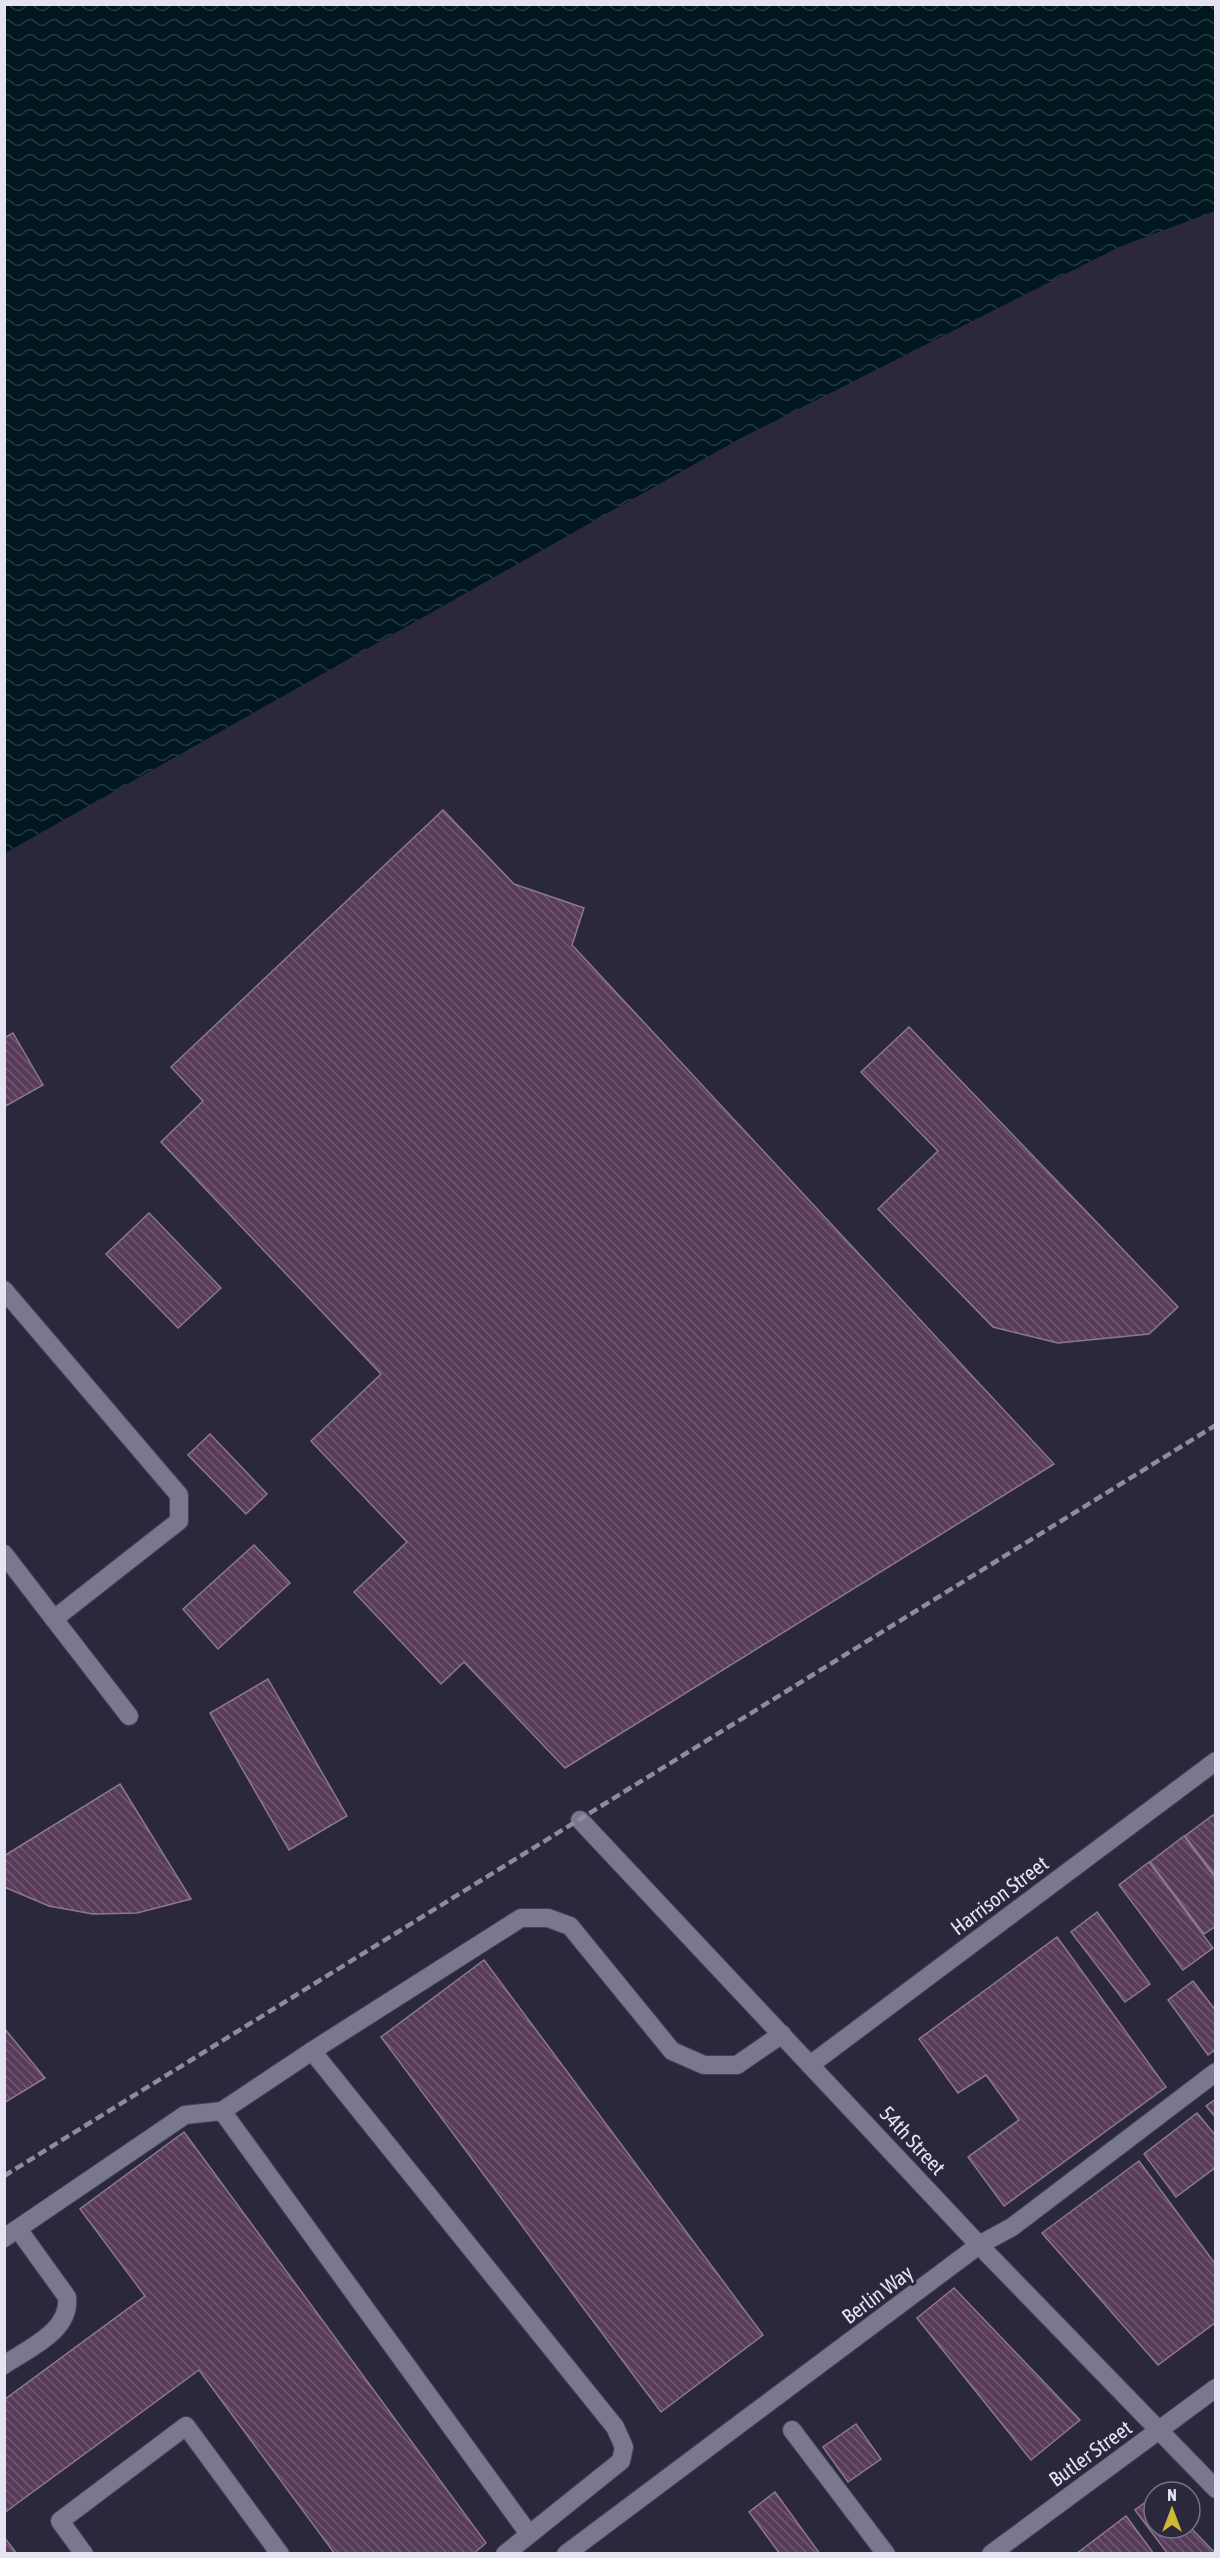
<svg xmlns="http://www.w3.org/2000/svg" width="1220" height="2558" font-family="'Asap Condensed',sans-serif">
  <style>
    .water { fill: url(#water-waves) }
    .building { fill: url(#building-back-hatch); stroke: #8c798e; stroke-width: 1.5 }
    .lines { fill: none; stroke-linecap: round; stroke-linejoin: round }
    .lane-casing { stroke: #464354; stroke-width: 20 }
    .street-casing { stroke: #464354; stroke-width: 20 }
    .secondary-casing { stroke: #464354; stroke-width: 20 }
    .lane { stroke: #7a7791; stroke-width: 18 }
    .street { stroke: #7a7791; stroke-width: 18 }
    .secondary { stroke: #7a7791; stroke-width: 18 }
    .rail { stroke: #8d8b9c; stroke-width: 4.5; stroke-dasharray: 9 4.5; stroke-linecap: butt }
    .labels { text-anchor: middle; dominant-baseline: central; stroke-width: 6; stroke-linejoin: round; paint-order: stroke }
    .street-label { font-size: 21px; fill: #e4e3f1; stroke: #2b283d }
  </style>
  <defs>
    <pattern id="water-waves" width="16" height="10" patternUnits="userSpaceOnUse" patternTransform="scale(1.5)"><rect width="16" height="10" fill="#00171f"/><path d="M0 5q4-4 8 0t8 0" fill="none" stroke="#253940"/></pattern>
    <pattern id="building-back-hatch" width="6" height="6" patternUnits="userSpaceOnUse" patternTransform="scale(1.5)"><rect width="6" height="6" fill="#583c5a"/><path d="M-1 5l2 2M0 0l6 6M5-1l2 2" fill="none" stroke="#705872"/></pattern>
  </defs>
  <rect width="100%" height="100%" fill="#2b283d"/>
  <polygon class="water" points="5,4 1215,5 1215,211 1119,247 741,438 5,853"/>
  <g class="building">
    <polygon points="443,810 514,884 584,908 572,945 1054,1464 565,1768 464,1662 441,1684 354,1592 407,1542 311,1441 381,1374 161,1142 203,1101 171,1067"/>
    <polygon points="909,1027 1178,1307 1149,1334 1058,1343 993,1327 878,1209 938,1151 861,1072"/>
    <polygon points="13,1033 43,1085 4,1107 4,1038"/>
    <polygon points="149,1213 221,1288 178,1328 106,1254"/>
    <polygon points="210,1434 267,1494 246,1514 188,1455"/>
    <polygon points="254,1545 290,1583 218,1649 183,1609"/>
    <polygon points="268,1679 347,1816 289,1850 210,1713"/>
    <polygon points="120,1784 191,1899 137,1913 93,1914 49,1906 4,1887 4,1856"/>
    <polygon points="1213,1815 1216,1818 1216,1877 1185,1836"/>
    <polygon points="1184,1836 1216,1879 1216,1926 1204,1934 1150,1862"/>
    <polygon points="1149,1862 1213,1948 1183,1970 1119,1885"/>
    <polygon points="1097,1912 1150,1984 1125,2002 1071,1932"/>
    <polygon points="1057,1937 1166,2087 1004,2206 968,2157 1019,2120 986,2075 958,2093 919,2039"/>
    <polygon points="484,1960 763,2335 661,2412 381,2037"/>
    <polygon points="1193,1981 1216,2011 1216,2049 1208,2055 1168,2000"/>
    <polygon points="4,2028 45,2078 4,2103"/>
    <polygon points="1216,2099 1216,2118 1206,2106"/>
    <polygon points="1197,2113 1216,2136 1216,2167 1176,2197 1144,2154"/>
    <polygon points="184,2132 486,2543 473,2554 335,2554 199,2370 4,2513 4,2400 145,2296 80,2209"/>
    <polygon points="1139,2161 1216,2265 1216,2322 1158,2365 1042,2233"/>
    <polygon points="954,2288 1080,2420 1031,2460 917,2318"/>
    <polygon points="856,2424 881,2459 848,2482 823,2447"/>
    <polygon points="775,2492 820,2554 780,2554 749,2512"/>
    <polygon points="1154,2496 1154,2528 1190,2527 1216,2554 1168,2554 1135,2510"/>
    <polygon points="1126,2516 1154,2554 1076,2554"/>
    <polygon points="4,2537 17,2554 4,2554"/>
  </g>
  <g class="lines">
    <defs>
      <g id="lane">
        <polyline points="4,1290 179,1495 179,1521 54,1619 129,1716"/>
        <polyline points="4,1554 54,1619"/>
        <polyline points="312,2051 521,1918 548,1918 570,1926 672,2051 704,2065 737,2065 782,2034"/>
        <polyline points="4,2238 185,2115 222,2111"/>
        <path d="M4,2365C29,2348 71,2331 67,2297L18,2229"/>
        <polyline points="792,2430 886,2554"/>
        <polyline points="84,2554 60,2521 186,2426 280,2554"/>
        <polyline points="505,2554 621,2461 624,2447 615,2427 312,2051 222,2111 529,2534"/>
        <polyline points="566,2554 979,2245 1012,2227 1216,2072"/>
      </g>
      <g id="street">
        <polyline points="580,1820 979,2245 1216,2489"/>
        <polyline points="810,2065 1216,1761"/>
      </g>
      <polyline id="secondary" points="991,2554 1216,2388"/>
    </defs>
    <use href="#lane" class="lane-casing"/>
    <use href="#street" class="street-casing"/>
    <use href="#secondary" class="secondary-casing"/>
    <use href="#lane" class="lane"/>
    <use href="#street" class="street"/>
    <use href="#secondary" class="secondary"/>
    <polyline class="rail" points="4,2176 1216,1425"/>
  </g>
  <g class="labels">
    <g class="street-label">
      <text transform="translate(999 1895) rotate(-37)">Harrison Street</text>
      <text transform="translate(913 2140) rotate(47)">54th Street</text>
      <text transform="translate(877 2294) rotate(-37)">Berlin Way</text>
      <text transform="translate(1090 2453) rotate(-36)">Butler Street</text>
    </g>
  </g>
  <rect width="1220" height="2558" fill="none" stroke="#e4e3f1" stroke-width="12"/>
  <g transform="translate(1172 2510)"><circle r="28" fill="#2b283d" stroke="#757385" stroke-width="1.5"/>
  <path d="M0-4.5L10 22L0 15L-10 22Z" fill="#cdb938"/>
  <text y="-9" font-size="16" font-weight="bold" text-anchor="middle" fill="#e4e3f1">N</text>
  </g>
</svg>
